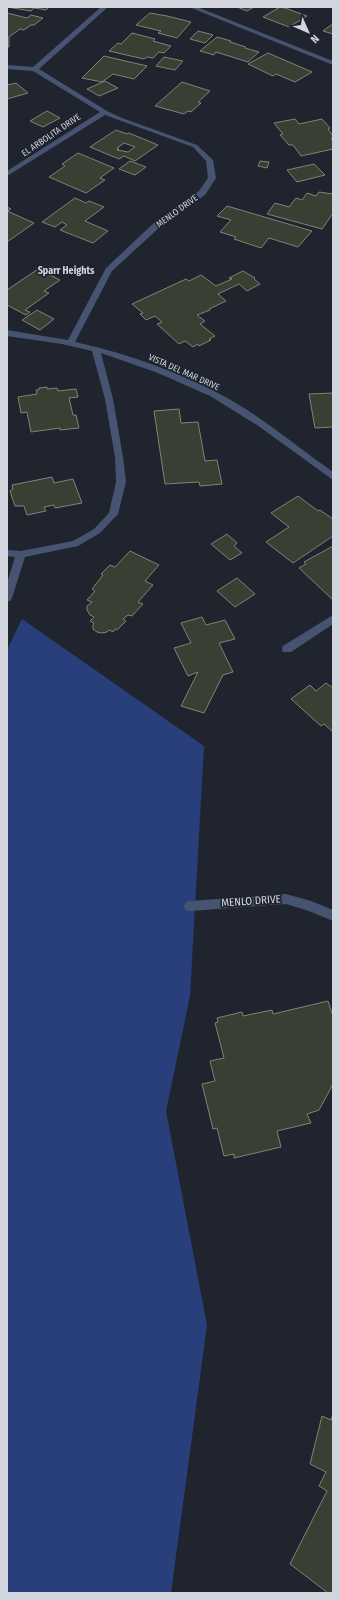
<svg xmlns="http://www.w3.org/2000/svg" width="340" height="1600" font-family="'Fira Sans Condensed',sans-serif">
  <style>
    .green { fill: #293f7c }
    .building { fill: #3a3f33; stroke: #7e8476; fill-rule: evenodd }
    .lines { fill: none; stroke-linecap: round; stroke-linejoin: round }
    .service { fill: #475471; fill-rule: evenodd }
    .minor { fill: #475471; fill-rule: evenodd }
    .tertiary { fill: #475471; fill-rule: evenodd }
    .labels { text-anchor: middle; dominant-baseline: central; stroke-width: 3.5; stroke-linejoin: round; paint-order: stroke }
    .far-street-label { font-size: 9px; fill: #d2d5dd; stroke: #1f242f }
    .far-neighbourhood-label { font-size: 10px; font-weight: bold; fill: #d2d5dd; stroke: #1f242f }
    .street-label { font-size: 11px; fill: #d2d5dd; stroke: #1f242f }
  </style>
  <rect width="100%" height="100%" fill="#1f242f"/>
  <polygon class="green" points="22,619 204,746 190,996 166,1111 207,1325 171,1593 7,1593 7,650"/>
  <g class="building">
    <polygon points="7,7 49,7 46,10 34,8 31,11"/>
    <polygon points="237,7 254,7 247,11"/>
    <polygon points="280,7 285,8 307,16 289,27 263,17"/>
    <polygon points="7,13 27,18 31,15 43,18 34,25 31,25 24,30 20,29 9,37 9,47 7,47"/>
    <polygon points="150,13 167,16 191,22 177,38 158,33 161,31 136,25"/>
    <polygon points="331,25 333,25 333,34 323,31"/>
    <polygon points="198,31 213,35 205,43 190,39"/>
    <polygon points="132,33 155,39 153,41 171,46 164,53 159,52 153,58 147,57 144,59 109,51 118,43 121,44"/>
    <polygon points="217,37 231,41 230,42 246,47 245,48 259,52 248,62 216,52 214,55 200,51"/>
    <polygon points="268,53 312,72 295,82 276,74 273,76 248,64"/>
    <polygon points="104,56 147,66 134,79 113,74 102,82 82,78"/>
    <polygon points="164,57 183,61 175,70 156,66"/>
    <polygon points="105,81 118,88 99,96 87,89"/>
    <polygon points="182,82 210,91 198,102 201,103 191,112 188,111 184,114 155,106"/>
    <polygon points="16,83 28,93 7,99 7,85"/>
    <polygon points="47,111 60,118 43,127 30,121"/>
    <polygon points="295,119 299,124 322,119 330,128 328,129 333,136 333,138 331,139 333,141 333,149 301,156 293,145 289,145 280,135 283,134 274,123"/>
    <path d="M116,130L127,134L129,133L158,145L135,161L124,156L119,159L90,147ZM124,143L135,147L128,152L117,150L119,149L117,148Z"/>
    <polygon points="78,153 114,168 100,178 105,180 86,193 49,177 65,166 62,164"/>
    <polygon points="130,161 146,167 135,175 119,169"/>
    <polygon points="260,161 269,162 267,168 258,166"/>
    <polygon points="314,164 325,175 297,182 287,170"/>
    <polygon points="319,192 333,194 333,213 322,229 267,214 275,203 289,207 296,198 302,200 307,193 316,196"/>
    <polygon points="75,198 86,203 89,201 104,207 85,221 108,231 93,243 60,230 67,225 62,222 55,227 42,222"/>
    <polygon points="227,206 312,231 298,247 269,238 261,248 234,239 236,237 220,232 231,220 217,216"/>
    <polygon points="7,207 11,209 7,211 34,223 7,242"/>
    <polygon points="38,269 60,280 44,291 49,293 25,310 30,312 26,315 7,305 7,290"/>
    <polygon points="243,271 255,278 254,279 260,284 247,291 239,284 218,294 226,301 209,309 210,310 197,315 205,321 200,324 215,336 209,339 211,340 199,346 198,344 193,347 185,341 179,344 157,324 162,322 155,316 146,320 140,314 143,313 132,304 186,279 189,281 201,275 216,286 232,279 229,278"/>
    <polygon points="37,310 54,319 40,330 22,320"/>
    <polygon points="47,387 47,389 57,388 58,391 76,389 78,397 69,398 73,415 76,415 79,428 60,430 60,428 31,432 27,412 21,413 18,397 37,394 36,390 39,390 39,388"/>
    <polygon points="333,393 333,427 315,428 309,394"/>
    <polygon points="179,409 181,423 198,422 205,461 217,460 222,484 200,486 199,482 165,484 154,411"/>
    <polygon points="52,477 54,483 73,479 82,503 55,508 54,505 44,507 46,511 27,515 24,506 15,506 10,491 13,489 12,485"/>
    <polygon points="298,496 318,511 320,510 333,519 333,536 293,563 266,542 289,527 271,513"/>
    <polygon points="227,534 237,543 234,546 242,553 230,560 211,544"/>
    <polygon points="333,546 333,600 299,568 306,564 304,562"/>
    <polygon points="130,551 159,565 145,581 153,585 138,602 143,604 132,616 128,615 123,619 126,621 117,630 115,629 113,632 109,630 107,632 102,633 97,632 93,629 93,625 94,623 90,621 94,617 90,615 87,610 87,606 92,602 87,600 95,591 92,589 103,575 101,574 110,565 115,567"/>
    <polygon points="237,578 255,594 235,607 217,591"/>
    <polygon points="202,617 206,625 225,620 235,639 219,643 233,672 223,675 204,713 181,706 198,672 188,676 174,648 191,643 181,623"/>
    <polygon points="326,683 333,688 333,732 324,724 321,726 291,699 310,685 316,691"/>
    <polygon points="328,1001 333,1016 333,1084 319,1110 307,1114 311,1123 277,1131 281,1147 234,1158 234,1154 224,1156 217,1128 213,1129 202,1084 215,1081 210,1061 224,1058 215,1023 218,1022 217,1018 242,1012 243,1016 272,1010 273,1014"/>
    <polygon points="333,1414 333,1593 328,1593 290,1564 327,1491 319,1486 326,1472 310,1464 322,1416 331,1420"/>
  </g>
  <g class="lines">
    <polygon class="service" points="333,615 333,624 291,652 283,652 282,649 283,646"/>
    <g class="minor">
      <path d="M101,7H108L39,69L107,111L122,118L197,145L213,160L216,178L205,195L162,225L112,271L75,342C129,354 183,373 231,400C267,421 299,448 333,472V480L257,425L210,396L158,373L101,353L113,399L123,457L126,482L118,514L100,533L78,546L25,557L12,598L10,601L7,602V583L15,557L7,556V550L21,551L73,541L94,529L109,513L116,482L115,457L105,399L92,351L62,344L7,336V330L68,340L106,268L156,221L199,191L208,178L206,161L193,147L105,115L7,176V171L100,112L33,71L7,69V65L33,67Z"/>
      <polygon points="286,894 311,901 333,910 333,921 309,911 286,904 190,911 186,910 184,906 186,902 190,901"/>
    </g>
    <polygon class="tertiary" points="189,7 197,7 333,61 333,65"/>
  </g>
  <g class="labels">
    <g class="far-street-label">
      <text transform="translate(51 135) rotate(-34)">EL ARBOLITA DRIVE</text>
      <text transform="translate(177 211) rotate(-36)">MENLO DRIVE</text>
      <text transform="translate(184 372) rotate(24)">VISTA DEL MAR DRIVE</text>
    </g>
    <g class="far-neighbourhood-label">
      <text x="66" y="271">Sparr Heights</text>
    </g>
    <g class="street-label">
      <text transform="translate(251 901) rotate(-4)">MENLO DRIVE</text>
    </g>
  </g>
  <rect width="340" height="1600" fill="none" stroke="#d2d5dd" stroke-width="16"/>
  <g transform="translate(308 32) rotate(135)" stroke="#1f242f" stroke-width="3" paint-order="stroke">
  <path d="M0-3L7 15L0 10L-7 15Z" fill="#d2d5dd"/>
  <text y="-6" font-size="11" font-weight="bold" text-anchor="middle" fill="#d2d5dd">N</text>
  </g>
</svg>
